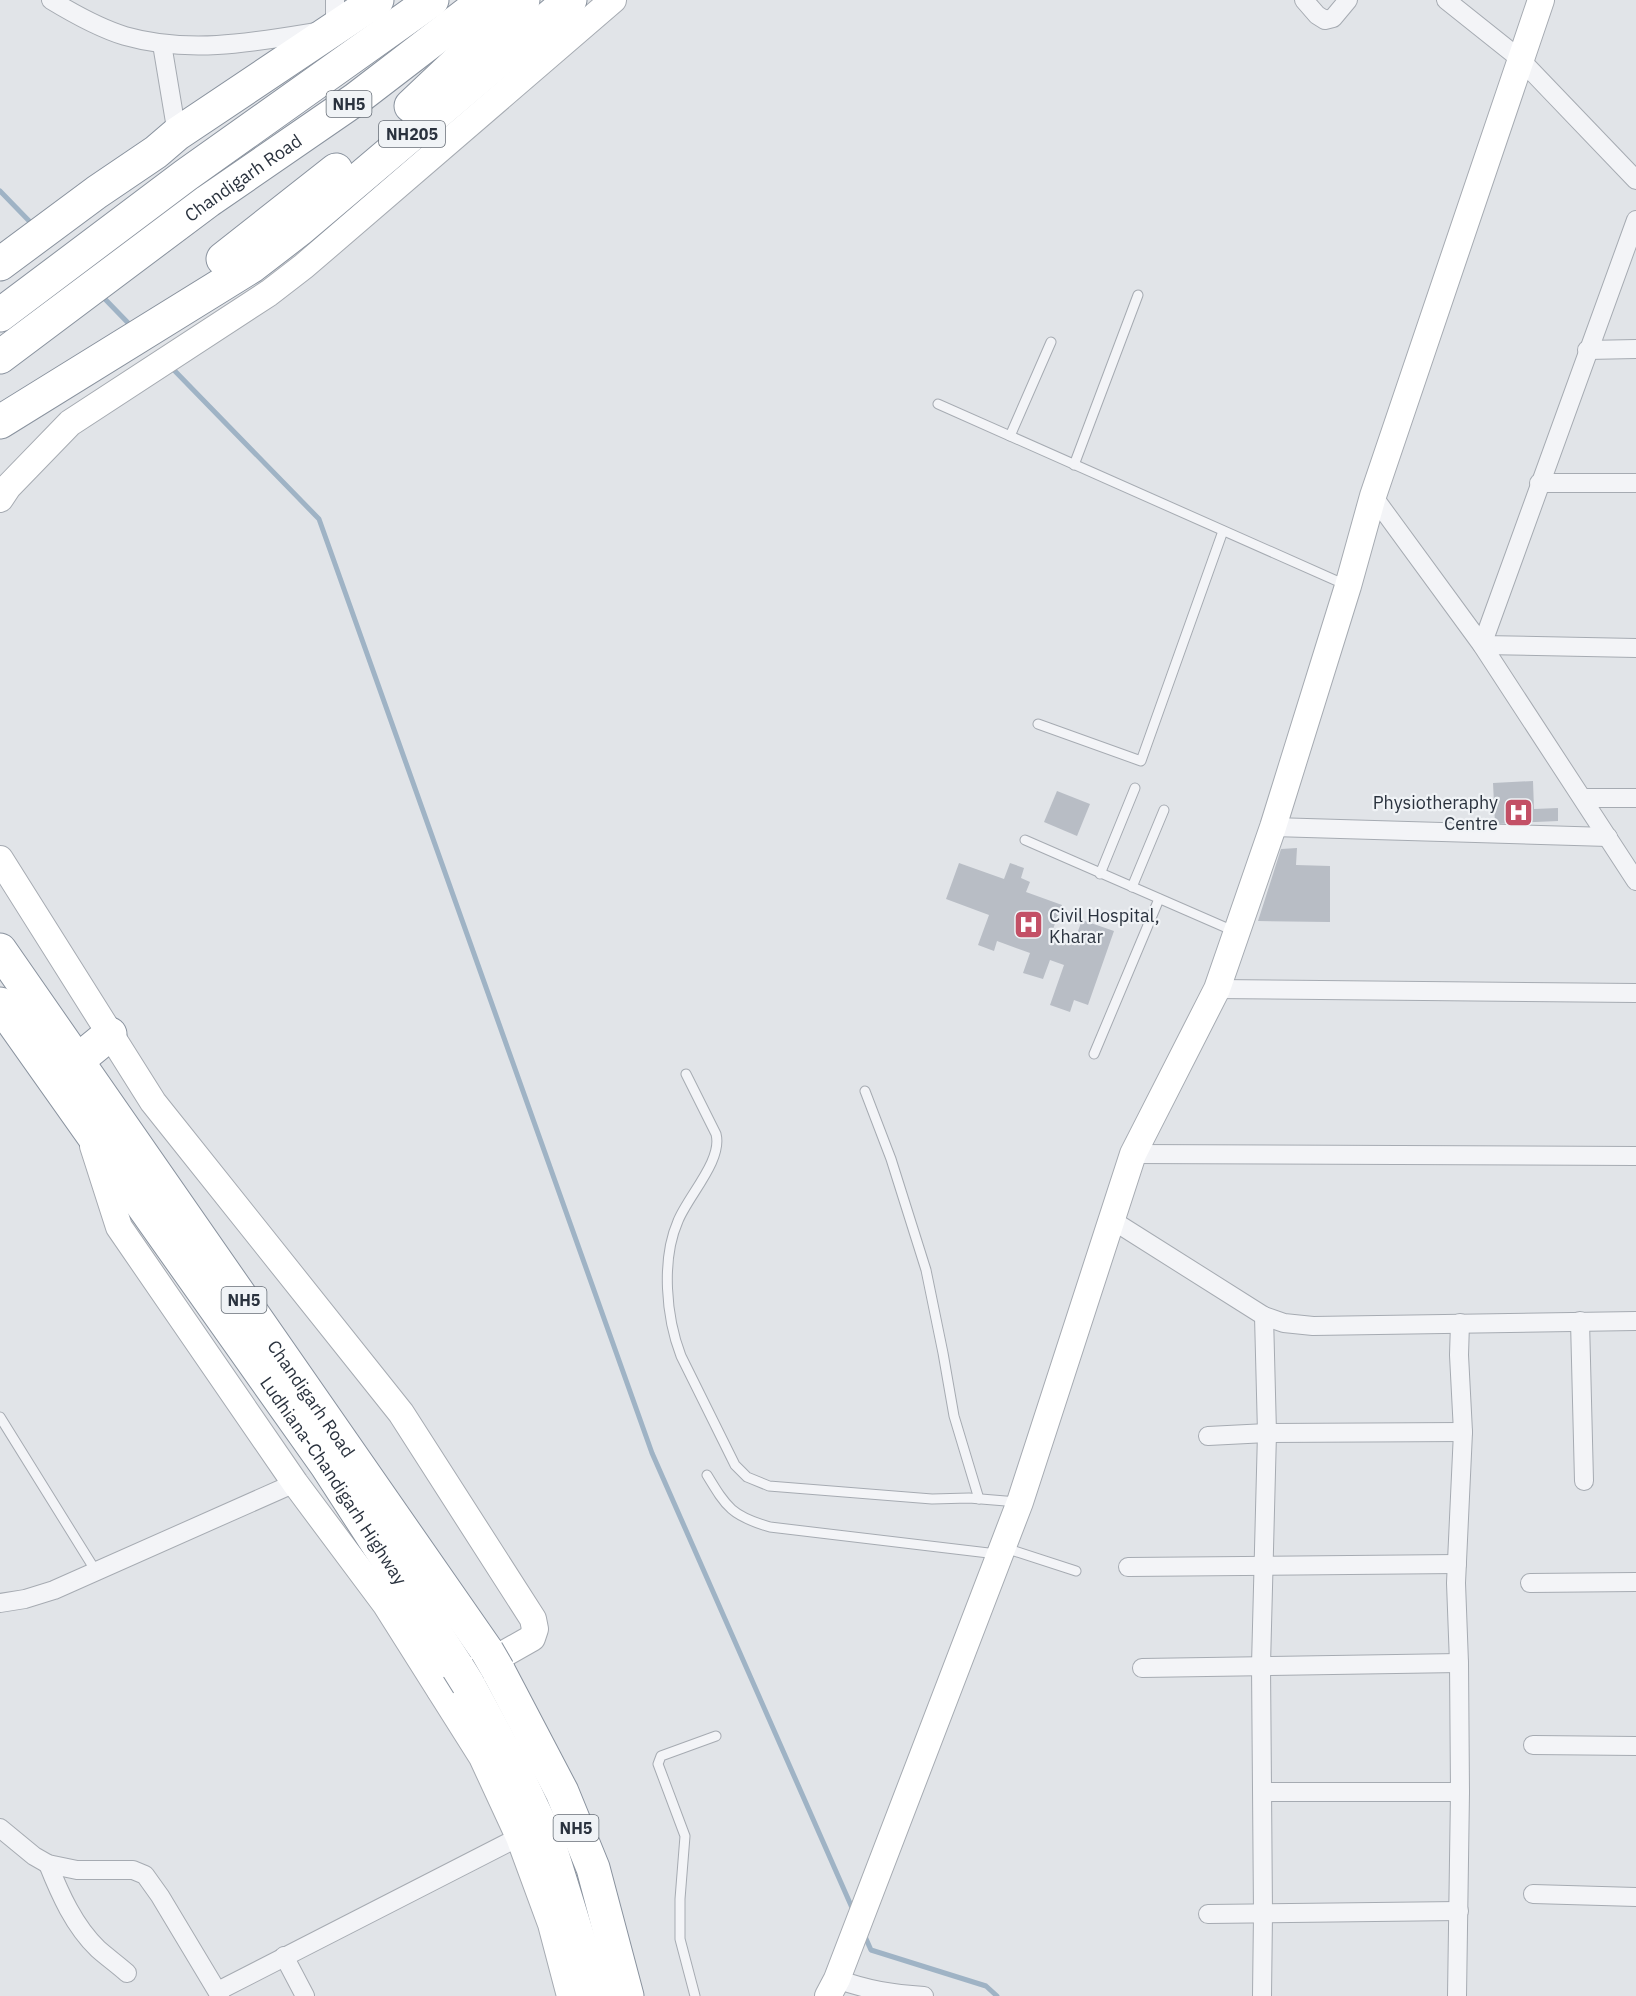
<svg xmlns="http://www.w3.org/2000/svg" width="1636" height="1996" font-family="'IBM Plex Sans',sans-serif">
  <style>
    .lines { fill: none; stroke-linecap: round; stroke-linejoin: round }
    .stream { stroke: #9fb3c5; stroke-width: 5 }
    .building { fill: #b8bdc5 }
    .lane-casing { stroke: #a6abb2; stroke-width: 11 }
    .street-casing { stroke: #a6abb2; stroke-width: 20 }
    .secondary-casing { stroke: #a6abb2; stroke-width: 28 }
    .highway-casing { stroke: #89929e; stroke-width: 35 }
    .lane { stroke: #f3f4f7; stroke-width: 9 }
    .street { stroke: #f3f4f7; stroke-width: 18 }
    .secondary { stroke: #fff; stroke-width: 26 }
    .highway { stroke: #fff; stroke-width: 33 }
    .highway-bridge-casing { stroke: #89929e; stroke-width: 35; stroke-linecap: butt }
    .highway-bridge { stroke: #fff; stroke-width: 33 }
    .labels { text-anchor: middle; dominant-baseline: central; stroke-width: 4.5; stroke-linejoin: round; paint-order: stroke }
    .shield { fill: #f0f3f6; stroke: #656c75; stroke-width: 1.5 }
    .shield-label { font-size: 16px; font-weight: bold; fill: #2a323e }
    .street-label { font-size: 18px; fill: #2a323e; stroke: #f0f3f6 }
    .poi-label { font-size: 18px; fill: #2a323e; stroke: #f0f3f6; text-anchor: end }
  </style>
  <rect width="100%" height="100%" fill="#e1e4e8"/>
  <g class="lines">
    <g class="stream">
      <polyline points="0,191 34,226"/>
      <polyline points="102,296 133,328"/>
      <polyline points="171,367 319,519 652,1453 853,1910"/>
      <polyline points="863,1932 871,1950 986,1986 997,1996"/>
    </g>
  </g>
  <g class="building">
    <polygon points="1533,781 1534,809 1558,808 1558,821 1495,824 1493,783"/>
    <polygon points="1057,791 1090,804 1077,836 1044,822"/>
    <polygon points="1297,848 1296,865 1330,866 1330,922 1258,921 1281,849"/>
    <polygon points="959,863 1004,879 1010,863 1024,868 1021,878 1030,882 1026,892 1062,905 1050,937 1073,945 1082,920 1114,931 1088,1005 1074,1000 1070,1012 1050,1005 1064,965 1050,960 1043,979 1023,973 1030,953 997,941 994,951 978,945 989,915 946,899"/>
  </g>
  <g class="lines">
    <defs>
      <g id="lane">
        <polyline points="938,404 1346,585"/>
        <polyline points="1010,436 1051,342"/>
        <polyline points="1074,465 1138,295"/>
        <polyline points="1038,724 1141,761 1223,531"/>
        <polyline points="1025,840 1236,932"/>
        <polyline points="1100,874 1135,788"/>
        <polyline points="1132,887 1164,810"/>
        <polyline points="1094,1054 1159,899"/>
        <path d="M686,1074L716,1134C723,1160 688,1196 678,1221C661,1260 666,1317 681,1356L735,1465L747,1477L769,1486L932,1499L969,1498L1018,1502"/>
        <polyline points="865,1091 891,1159 926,1270 943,1353 954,1416 979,1499"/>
        <polyline points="0,1417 97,1573"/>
        <path d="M707,1475C727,1508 732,1516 770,1527L997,1554"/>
        <polyline points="1005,1548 1076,1571"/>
        <polyline points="695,1996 680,1939 680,1899 685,1836 658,1764 661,1756 716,1736"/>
      </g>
      <g id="street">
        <path d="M51,0C74,14 99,28 125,36C195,56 265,40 335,29V0"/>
        <polyline points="1304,0 1317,15 1325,20 1333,18 1348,0"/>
        <polyline points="1446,0 1520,59 1636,180"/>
        <polyline points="162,44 177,134"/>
        <polyline points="1636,220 1482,645 1636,648"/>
        <polyline points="1587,350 1636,349"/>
        <polyline points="1539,483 1636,483"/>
        <polyline points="1373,496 1482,645 1636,881"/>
        <polyline points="1583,798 1636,798"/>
        <polyline points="1273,827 1608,837"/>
        <polyline points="1217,989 1636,993"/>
        <polyline points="1133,1154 1636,1156"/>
        <polyline points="1112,1220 1264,1316 1284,1323 1313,1326 1636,1321"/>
        <polyline points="1580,1321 1584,1481"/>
        <polyline points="1208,1436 1267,1433 1463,1432"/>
        <polyline points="1128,1567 1457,1564"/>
        <polyline points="1530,1583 1636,1582"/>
        <polyline points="0,1603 25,1599 54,1590 295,1483"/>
        <polyline points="1142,1668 1459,1663"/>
        <polyline points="1533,1745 1636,1746"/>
        <polyline points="1263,1792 1460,1792"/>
        <polyline points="0,1828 34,1856 48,1864 77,1870 133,1870 145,1875 160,1896 220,1996"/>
        <path d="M48,1864C60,1894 74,1926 98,1949C107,1957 118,1965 127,1973"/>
        <polyline points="1533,1894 1636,1897"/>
        <polyline points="1208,1914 1459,1911"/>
        <polyline points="284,1956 305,1996"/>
        <path d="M837,1979C867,1990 892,1994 924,1996"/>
        <polyline points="218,1991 519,1837"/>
        <polyline points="1262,1996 1263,1913 1261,1665 1267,1433 1264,1316"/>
        <polyline points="1457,1996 1460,1792 1459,1663 1456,1583 1463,1432 1459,1355 1460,1323"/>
      </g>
      <g id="secondary">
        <polyline points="0,499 8,487 70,423 269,293 304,266 613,0"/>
        <polyline points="0,859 153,1102 401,1413 533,1619 535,1629 532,1638 440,1690"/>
        <polyline points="93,1146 119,1227 295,1483 386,1605 482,1757 519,1837 551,1924 570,1996"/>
        <polyline points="828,1996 837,1979 1020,1502 1133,1154 1217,989 1273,827 1348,586 1373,496 1541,0"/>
      </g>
      <g id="highway">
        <polyline points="411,106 523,0"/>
        <polyline points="223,259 336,170"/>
        <polyline points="0,264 97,192 156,152 177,134 377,0"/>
        <polyline points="0,315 186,175 432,0"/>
        <path id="s1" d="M0,357L208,201L356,99L485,0"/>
        <polyline points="0,422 252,266 300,229 570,0"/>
        <path id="s2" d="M0,950L487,1651"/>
        <path id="s3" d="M0,1004L327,1466L458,1668"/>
        <polyline points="77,1061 110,1034"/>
        <polyline points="498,1670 562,1792 593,1868 627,1996"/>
        <polyline points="468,1684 517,1775 548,1841 596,1996"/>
      </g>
    </defs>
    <use href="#lane" class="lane-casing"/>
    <use href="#street" class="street-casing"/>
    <use href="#secondary" class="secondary-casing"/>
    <use href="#highway" class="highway-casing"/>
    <use href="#lane" class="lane"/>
    <use href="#street" class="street"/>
    <use href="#secondary" class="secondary"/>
    <use href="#highway" class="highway"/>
    <defs>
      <g id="highway-bridge">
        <polyline points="487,1651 498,1670"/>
        <polyline points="458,1668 468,1684"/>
      </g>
    </defs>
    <use href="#highway-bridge" class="highway-bridge-casing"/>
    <use href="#highway-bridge" class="highway-bridge"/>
  </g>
  <defs>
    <symbol id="hospital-square" viewBox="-11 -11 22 22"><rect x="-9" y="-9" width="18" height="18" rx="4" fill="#c35066" stroke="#f0f3f6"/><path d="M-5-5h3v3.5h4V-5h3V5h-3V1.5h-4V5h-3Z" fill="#fff"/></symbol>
  </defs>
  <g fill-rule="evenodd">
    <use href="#hospital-square" x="1502" y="796" width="33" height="33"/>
    <use href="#hospital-square" x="1012" y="908" width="33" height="33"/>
  </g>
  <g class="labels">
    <g class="shield">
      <rect x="326.5" y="91" width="45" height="26" rx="4.5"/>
      <rect x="379" y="121" width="66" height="26" rx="4.5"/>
      <rect x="221.5" y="1287" width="45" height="26" rx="4.5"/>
      <rect x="553.5" y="1815" width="45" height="26" rx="4.5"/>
    </g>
    <g class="shield-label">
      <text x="349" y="104">NH5</text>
      <text x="412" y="134">NH205</text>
      <text x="244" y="1300">NH5</text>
      <text x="576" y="1828">NH5</text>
    </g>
    <g class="street-label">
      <text stroke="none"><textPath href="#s1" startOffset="302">Chandigarh Road</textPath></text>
      <text stroke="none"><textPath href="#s2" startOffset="546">Chandigarh Road</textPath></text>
      <text stroke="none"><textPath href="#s3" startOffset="582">Ludhiana-Chandigarh Highway</textPath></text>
    </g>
    <g class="poi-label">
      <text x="1498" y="802">Physiotheraphy<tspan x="1498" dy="21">Centre</tspan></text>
      <text x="1049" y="915" text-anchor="start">Civil Hospital,<tspan x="1049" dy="21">Kharar</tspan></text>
    </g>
  </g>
</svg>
